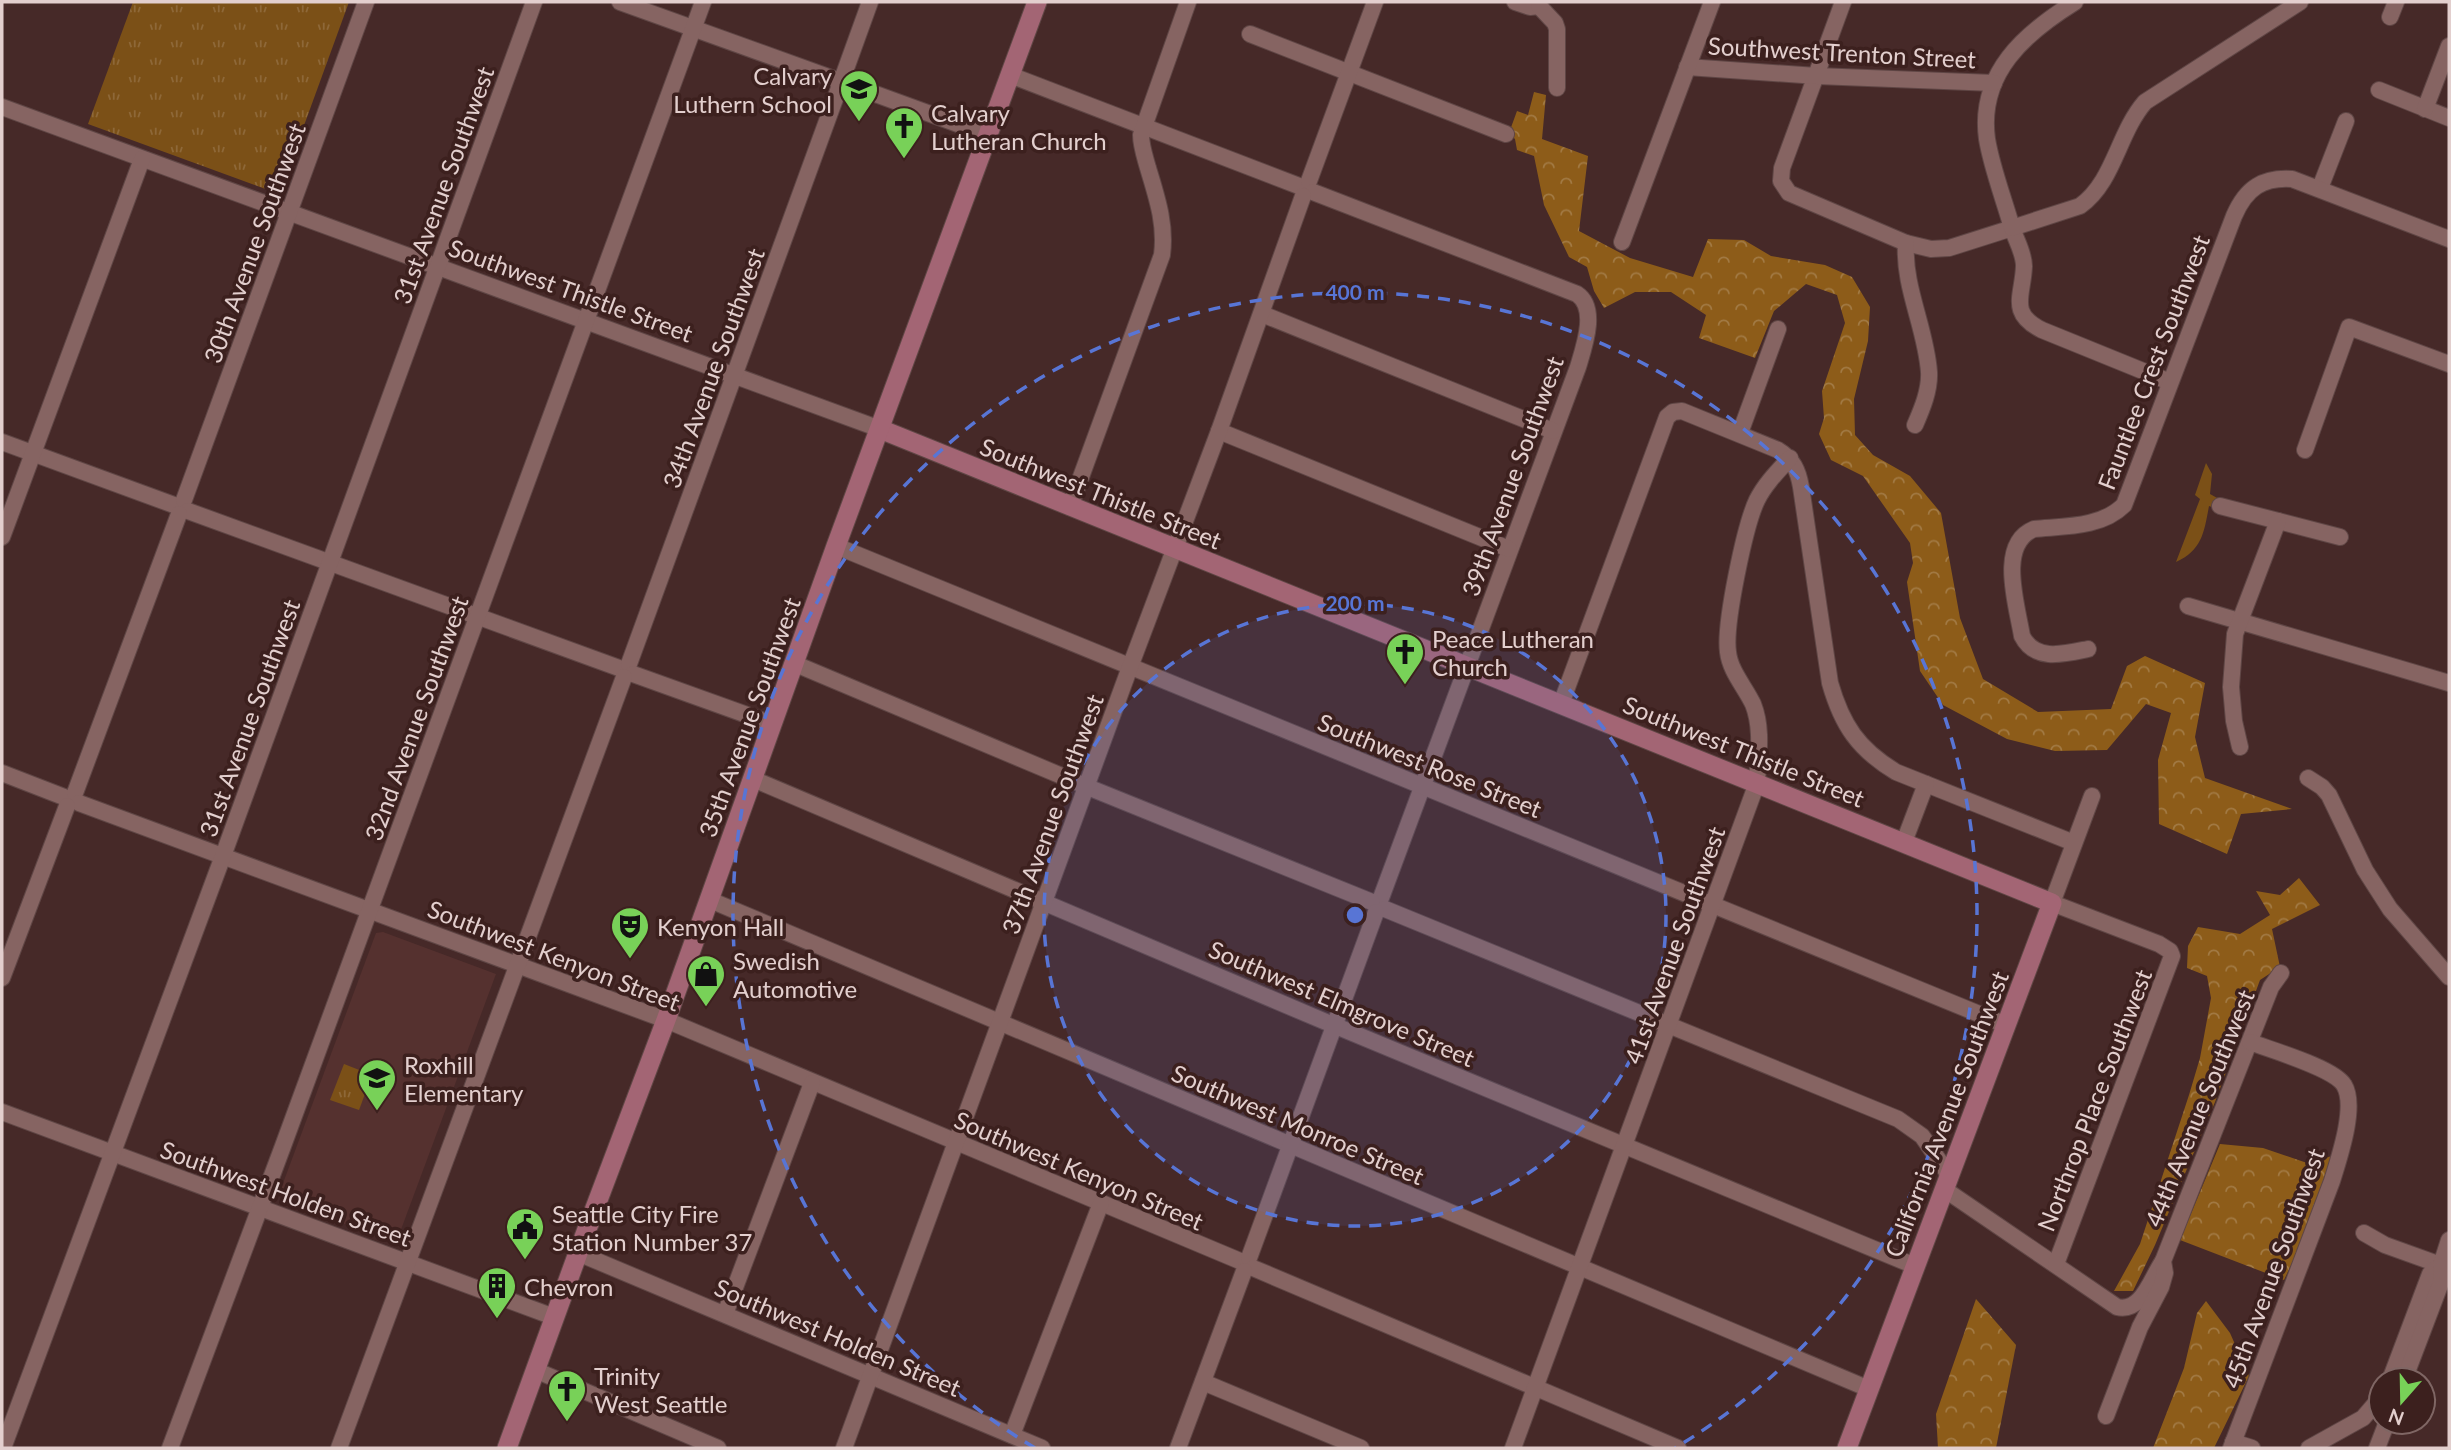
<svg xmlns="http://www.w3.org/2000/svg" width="2451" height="1450" font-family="Lato,sans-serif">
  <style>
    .built { fill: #55312f }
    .grass { fill: #7b5017 }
    .forest { fill: url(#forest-crowns) }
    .park { fill: url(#park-tufts) }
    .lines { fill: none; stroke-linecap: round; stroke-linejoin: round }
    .minor-casing { stroke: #5f4645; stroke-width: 18 }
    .major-casing { stroke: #5f4645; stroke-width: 21 }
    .minor { stroke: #866462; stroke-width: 16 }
    .major { stroke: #a36574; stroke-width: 19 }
    .ring { fill: none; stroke: #5875d5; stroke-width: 3.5; stroke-dasharray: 12 9 }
    .labels { text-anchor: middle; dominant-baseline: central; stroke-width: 7; stroke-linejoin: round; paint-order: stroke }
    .street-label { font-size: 24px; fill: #e3cfce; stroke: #3c201e }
    .poi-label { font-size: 24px; fill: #e3cfce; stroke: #3c201e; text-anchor: start }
    .centre { fill: #5875d5; stroke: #3c201e; stroke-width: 3.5 }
    .ring-label { font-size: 21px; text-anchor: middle; font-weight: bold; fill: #5875d5; stroke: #3c201e; stroke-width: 7; stroke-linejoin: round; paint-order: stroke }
  </style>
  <defs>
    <pattern id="forest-crowns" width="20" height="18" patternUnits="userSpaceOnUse" patternTransform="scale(1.75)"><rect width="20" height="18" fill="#8d5c19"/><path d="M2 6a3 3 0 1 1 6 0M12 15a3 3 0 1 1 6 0" fill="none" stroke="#a27a44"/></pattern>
    <pattern id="park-tufts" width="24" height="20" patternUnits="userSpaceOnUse" patternTransform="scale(1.75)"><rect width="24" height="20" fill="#7b5017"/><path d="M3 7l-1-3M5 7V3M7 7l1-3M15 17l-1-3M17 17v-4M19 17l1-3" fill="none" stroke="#8e6838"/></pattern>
  </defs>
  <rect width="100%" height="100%" fill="#462928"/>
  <polygon class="built" points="383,932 496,974 396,1243 283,1201 279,1194 376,933"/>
  <path class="grass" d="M2206,463L2212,474L2210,494L2219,499L2217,509L2209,506C2204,533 2202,550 2176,562L2200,499L2195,495Z"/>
  <g class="forest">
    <polygon points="1534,92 1546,95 1542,139 1588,156 1579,231 1630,258 1693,277 1708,239 1744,240 1771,256 1825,265 1852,277 1870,307 1868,341 1854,399 1855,435 1873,455 1910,476 1941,513 1960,618 1983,679 2038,712 2111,709 2127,666 2145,656 2205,683 2195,737 2205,778 2292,809 2241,814 2227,854 2159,824 2158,760 2171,713 2146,704 2107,750 2055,751 2007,739 1943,705 1920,671 1907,582 1913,563 1910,543 1863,476 1831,460 1819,434 1824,418 1822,391 1845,323 1837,295 1806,284 1774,311 1755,358 1699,338 1706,315 1671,292 1635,292 1604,308 1594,291 1587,267 1569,257 1544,205 1534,156 1517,150 1515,139 1509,133 1517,111 1528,115"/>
    <polygon points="2299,878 2320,905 2272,929 2280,967 2260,980 2215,1102 2155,1245 2133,1291 2114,1291 2140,1244 2189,1095 2200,1058 2211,998 2207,976 2187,968 2188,946 2198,927 2240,934 2270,915 2256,891 2280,895"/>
    <polygon points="2220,1144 2263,1148 2310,1164 2334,1155 2301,1244 2284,1280 2180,1240"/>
    <polygon points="1976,1299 2016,1345 1996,1448 1938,1448 1936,1414"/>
    <polygon points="2206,1301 2230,1333 2249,1376 2214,1448 2153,1448 2184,1368 2197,1313"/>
  </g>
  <g class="park">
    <polygon points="133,2 349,2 279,194 88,124"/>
    <polygon points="344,1064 372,1075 359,1110 330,1100"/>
  </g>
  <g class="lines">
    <defs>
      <g id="minor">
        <polyline points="620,2 834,79"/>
        <polyline points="1515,2 1530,7 1539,6"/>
        <path d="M1843,2L1782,168L1781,181L1789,193L1906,243L1931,249L1949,248L2012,228C2016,240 2024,253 2024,266C2023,296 2008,313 2042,330L2170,382"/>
        <path d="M2075,2C2025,33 1978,73 1987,139C1992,169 2004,199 2012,228L2080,206C2114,182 2118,133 2145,102L2300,2"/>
        <polyline points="1539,6 1555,23 1557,29 1557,88"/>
        <polyline points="2390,17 2396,2"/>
        <polyline points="1250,34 1506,134"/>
        <polyline points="1687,67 1817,76 1994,83"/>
        <polyline points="844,74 870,2"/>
        <polyline points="1010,75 1299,186"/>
        <polyline points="848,84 988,135"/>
        <polyline points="2379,90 2449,118"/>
        <polyline points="2,107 880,429"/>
        <polyline points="2425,109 2449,46"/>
        <polyline points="1309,181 1375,2"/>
        <polyline points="2320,188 2346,121"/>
        <path d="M1313,192L1577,294C1598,308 1584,347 1578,367L1381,898"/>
        <polyline points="1622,242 1712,2"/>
        <path d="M1906,243C1903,287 1926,328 1929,372C1930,390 1922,409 1915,425"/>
        <polyline points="1262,314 1553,431"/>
        <polyline points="1219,431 1509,549"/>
        <polyline points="1740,433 1778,329"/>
        <polyline points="2,442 174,505"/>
        <polyline points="2305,450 2349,327 2449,364"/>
        <polyline points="184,500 366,2"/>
        <polyline points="2220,506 2340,537"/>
        <path d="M1070,507L1162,255C1166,224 1157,198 1148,168C1145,157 1141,146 1141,135L1188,2"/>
        <polyline points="188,511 619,668"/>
        <polyline points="2,537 142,159"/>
        <polyline points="836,546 2006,1025"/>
        <polyline points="2188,606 2449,683"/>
        <path d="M2088,649C2064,654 2035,662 2022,636C2017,605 1997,544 2034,529C2064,526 2101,528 2124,505L2234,216C2246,188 2263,177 2292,179L2449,239"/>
        <polyline points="793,663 1095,790 1372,902"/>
        <polyline points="629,664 839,88"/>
        <polyline points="633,674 772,724"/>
        <path d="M1561,704L1667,417L1673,412L1682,411L1778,450C1793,459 1798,470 1801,487L1830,683C1842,725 1858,749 1896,772L2074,843"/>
        <polyline points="2240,747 2234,721 2231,687 2235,634 2278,521"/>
        <polyline points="2,773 64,797"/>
        <polyline points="2308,778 2322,787 2329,795 2365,870 2390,909 2449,977"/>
        <polyline points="753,779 1326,1022 1915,1266"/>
        <polyline points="75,793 179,514"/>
        <polyline points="79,803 666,1020 1240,1261"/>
        <polyline points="1904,842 1926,784"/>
        <polyline points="710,900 1869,1389"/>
        <polyline points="1385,909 1898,1119 1922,1136 1949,1175"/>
        <polyline points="2,978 67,806"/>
        <polyline points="2,1112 554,1317"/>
        <path d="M1944,1189L2117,1307C2142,1313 2151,1278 2163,1261"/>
        <polyline points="2364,1233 2385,1245 2449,1268"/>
        <polyline points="578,1253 1042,1448"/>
        <polyline points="1249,1258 1376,912"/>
        <polyline points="2056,1264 2172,956 2170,951 2159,944 2052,903 2092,796"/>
        <polyline points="1253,1268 1678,1448"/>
        <polyline points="725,1314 812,1083"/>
        <polyline points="535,1370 718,1448"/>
        <polyline points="2390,1380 2430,1274 2441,1265"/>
        <polyline points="2404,1380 2442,1280 2441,1265 2449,1240"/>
        <polyline points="1203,1382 1361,1448"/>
        <polyline points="2106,1416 2140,1327 2161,1287 2165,1273 2163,1261 2271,987 2281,973"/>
        <polyline points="1012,1435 1101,1203"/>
        <polyline points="2233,1442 2252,1448"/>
        <polyline points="3,1448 223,856 534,2"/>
        <polyline points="170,1448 283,1146 703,2"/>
        <polyline points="339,1448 624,677"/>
        <polyline points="844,1448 1130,667 1219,431 1303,196"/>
        <polyline points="1178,1448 1244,1271"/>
        <path d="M1513,1448L1757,783C1758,757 1763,729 1753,704C1745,687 1730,671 1728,652C1724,625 1745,525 1757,500C1765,484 1778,471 1790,458"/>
        <path d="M2231,1448L2332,1181C2339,1158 2357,1106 2344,1085C2334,1068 2271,1050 2250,1042"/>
        <polyline points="2309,1448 2363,1418 2381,1397"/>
        <polyline points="2377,1448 2387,1422"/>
      </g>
      <g id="major">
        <polyline points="880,429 2052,903 1847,1448"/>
        <polyline points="507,1448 578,1253 666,1020 836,546 1037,2"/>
      </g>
    </defs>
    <use href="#minor" class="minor-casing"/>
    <use href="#major" class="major-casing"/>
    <use href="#minor" class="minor"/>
    <use href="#major" class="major"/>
  </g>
  <circle cx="1355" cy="915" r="311" fill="#5875d5" fill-opacity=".12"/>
  <g class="ring">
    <circle cx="1355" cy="915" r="311"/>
    <path d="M1035 1448A622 622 0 1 1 1675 1448"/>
  </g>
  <defs>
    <symbol id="school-pin" viewBox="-11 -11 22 30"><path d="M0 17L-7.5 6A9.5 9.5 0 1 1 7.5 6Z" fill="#78d158" stroke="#3c201e"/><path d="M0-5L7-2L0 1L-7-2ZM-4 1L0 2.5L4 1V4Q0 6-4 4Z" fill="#111"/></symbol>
    <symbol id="church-pin" viewBox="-11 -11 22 30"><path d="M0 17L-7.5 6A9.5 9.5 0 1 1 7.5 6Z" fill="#78d158" stroke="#3c201e"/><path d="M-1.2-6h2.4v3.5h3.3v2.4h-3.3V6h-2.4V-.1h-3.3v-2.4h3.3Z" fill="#111"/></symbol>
    <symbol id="theatre-pin" viewBox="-11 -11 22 30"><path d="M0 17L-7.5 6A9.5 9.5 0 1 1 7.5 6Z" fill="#78d158" stroke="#3c201e"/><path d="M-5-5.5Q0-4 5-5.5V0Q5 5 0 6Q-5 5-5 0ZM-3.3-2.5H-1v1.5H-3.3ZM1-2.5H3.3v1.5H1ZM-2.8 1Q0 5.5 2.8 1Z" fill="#111"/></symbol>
    <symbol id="shop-pin" viewBox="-11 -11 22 30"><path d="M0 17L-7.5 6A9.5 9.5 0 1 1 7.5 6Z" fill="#78d158" stroke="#3c201e"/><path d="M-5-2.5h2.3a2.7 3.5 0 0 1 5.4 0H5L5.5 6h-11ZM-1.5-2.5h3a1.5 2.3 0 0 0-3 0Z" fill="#111"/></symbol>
    <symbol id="civic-pin" viewBox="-11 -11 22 30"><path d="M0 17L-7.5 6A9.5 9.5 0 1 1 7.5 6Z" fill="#78d158" stroke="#3c201e"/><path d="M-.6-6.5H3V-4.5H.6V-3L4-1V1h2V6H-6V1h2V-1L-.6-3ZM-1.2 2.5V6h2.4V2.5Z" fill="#111"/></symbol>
    <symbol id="building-pin" viewBox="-11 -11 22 30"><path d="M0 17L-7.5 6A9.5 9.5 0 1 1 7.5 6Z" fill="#78d158" stroke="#3c201e"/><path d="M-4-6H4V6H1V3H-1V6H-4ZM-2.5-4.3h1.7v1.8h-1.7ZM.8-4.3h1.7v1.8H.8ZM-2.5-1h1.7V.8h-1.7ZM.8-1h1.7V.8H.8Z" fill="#111"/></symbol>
  </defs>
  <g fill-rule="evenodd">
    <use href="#school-pin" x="837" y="67" width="44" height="60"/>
    <use href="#church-pin" x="882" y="104" width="44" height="60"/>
    <use href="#church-pin" x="1383" y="630" width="44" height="60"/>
    <use href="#theatre-pin" x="608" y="904" width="44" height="60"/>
    <use href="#shop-pin" x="684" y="952" width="44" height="60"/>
    <use href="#school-pin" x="355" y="1056" width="44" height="60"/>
    <use href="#civic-pin" x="503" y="1205" width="44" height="60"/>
    <use href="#building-pin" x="475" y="1264" width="44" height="60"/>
    <use href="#church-pin" x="545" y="1367" width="44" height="60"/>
  </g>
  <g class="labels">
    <g class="street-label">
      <text transform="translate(1842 52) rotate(3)">Southwest Trenton Street</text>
      <text transform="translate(443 185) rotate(-70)">31st Avenue Southwest</text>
      <text transform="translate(254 243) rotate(-70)">30th Avenue Southwest</text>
      <text transform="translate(571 290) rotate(20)">Southwest Thistle Street</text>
      <text transform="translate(2153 362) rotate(-69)">Fauntlee Crest Southwest</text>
      <text transform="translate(713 368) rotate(-70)">34th Avenue Southwest</text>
      <text transform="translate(1512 476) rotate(-70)">39th Avenue Southwest</text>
      <text transform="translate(1101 493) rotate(22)">Southwest Thistle Street</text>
      <text transform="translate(749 717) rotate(-70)">35th Avenue Southwest</text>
      <text transform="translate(249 718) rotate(-70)">31st Avenue Southwest</text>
      <text transform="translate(416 718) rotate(-70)">32nd Avenue Southwest</text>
      <text transform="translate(1744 751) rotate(22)">Southwest Thistle Street</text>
      <text transform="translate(1430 765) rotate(22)">Southwest Rose Street</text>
      <text transform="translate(1052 814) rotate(-70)">37th Avenue Southwest</text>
      <text transform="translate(1674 945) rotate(-70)">41st Avenue Southwest</text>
      <text transform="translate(554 955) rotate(21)">Southwest Kenyon Street</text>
      <text transform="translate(1342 1003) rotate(23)">Southwest Elmgrove Street</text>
      <text transform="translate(2094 1100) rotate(-69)">Northrop Place Southwest</text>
      <text transform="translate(2199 1108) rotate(-68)">44th Avenue Southwest</text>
      <text transform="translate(1946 1114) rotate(-69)">California Avenue Southwest</text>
      <text transform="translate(1298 1124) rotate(23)">Southwest Monroe Street</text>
      <text transform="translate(1079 1170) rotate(23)">Southwest Kenyon Street</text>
      <text transform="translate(286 1193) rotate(20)">Southwest Holden Street</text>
      <text transform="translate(2273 1268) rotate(-70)">45th Avenue Southwest</text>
      <text transform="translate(838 1337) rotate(23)">Southwest Holden Street</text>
    </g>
    <g class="poi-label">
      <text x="832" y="75" text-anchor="end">Calvary<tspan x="832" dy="28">Luthern School</tspan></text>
      <text x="931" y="112">Calvary<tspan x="931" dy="28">Lutheran Church</tspan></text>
      <text x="1432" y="638">Peace Lutheran<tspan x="1432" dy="28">Church</tspan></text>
      <text x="657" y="926">Kenyon Hall</text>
      <text x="733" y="960">Swedish<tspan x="733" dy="28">Automotive</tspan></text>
      <text x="404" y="1064">Roxhill<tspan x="404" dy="28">Elementary</tspan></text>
      <text x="552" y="1213">Seattle City Fire<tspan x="552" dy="28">Station Number 37</tspan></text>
      <text x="524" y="1286">Chevron</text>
      <text x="594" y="1375">Trinity<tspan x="594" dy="28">West Seattle</tspan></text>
    </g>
  </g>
  <circle cx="1355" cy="915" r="10" class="centre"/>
  <g class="ring-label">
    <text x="1355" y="300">400 m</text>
    <text x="1355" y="611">200 m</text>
  </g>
  <rect width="2451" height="1450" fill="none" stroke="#e3cfce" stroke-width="7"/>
  <g transform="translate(2402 1401) rotate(200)"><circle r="33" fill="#3c201e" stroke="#7f6664" stroke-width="2"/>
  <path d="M0-5L12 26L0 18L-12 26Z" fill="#78d158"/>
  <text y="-10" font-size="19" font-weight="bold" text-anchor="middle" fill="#e3cfce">N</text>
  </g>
</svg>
